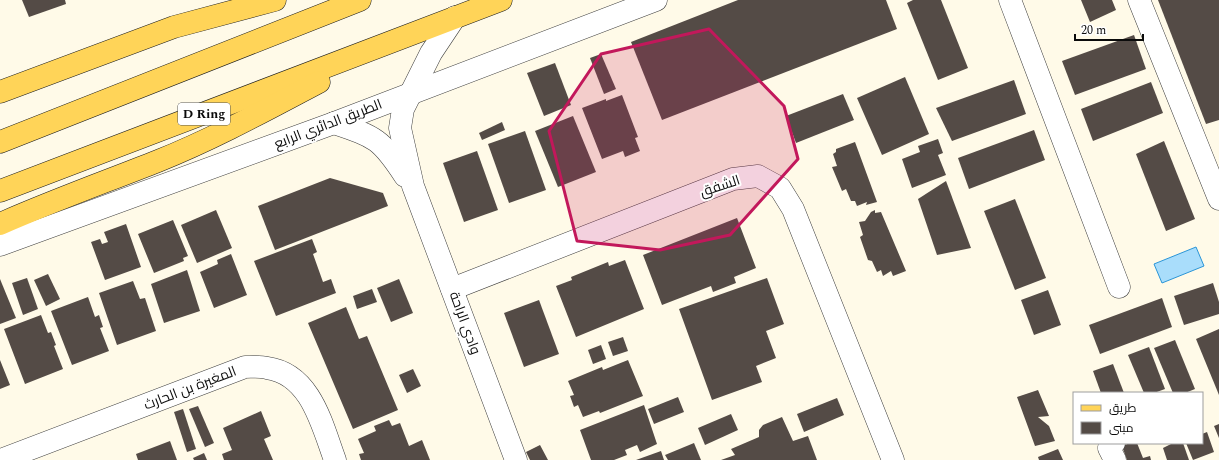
<svg xmlns="http://www.w3.org/2000/svg" width="1219" height="460" font-family="Spectral,Cairo,serif">
  <style>
    .water { fill: #a9ddfb; stroke: #2a95d7 }
    .building { fill: #544b46 }
    .lines { fill: none; stroke-linecap: round; stroke-linejoin: round }
    .minor-casing { stroke: #3e3e3e; stroke-width: 23 }
    .major-casing { stroke: #1c1c1c; stroke-width: 23 }
    .minor { stroke: #fff; stroke-width: 22 }
    .major { stroke: #ffd458; stroke-width: 22 }
    .marked { fill: #c2185b; fill-opacity: 0.2; stroke: #c2185b; stroke-width: 3; stroke-linejoin: round }
    .labels { text-anchor: middle; dominant-baseline: central; stroke-width: 4; stroke-linejoin: round; paint-order: stroke }
    .shield { fill: #fff; stroke: #545454; stroke-width: 1 }
    .shield-label { font-size: 13px; font-weight: bold; fill: #0b0b0b }
    .street-label { font-size: 14px; fill: #0b0b0b; stroke: #fff }
  </style>
  <rect width="100%" height="100%" fill="#fffae8"/>
  <polygon class="water" points="1196,247 1204,266 1162,283 1154,264"/>
  <g class="building">
    <polygon points="22,0 65,0 66,4 29,17"/>
    <polygon points="738,0 886,0 897,29 662,120 631,42"/>
    <polygon points="913,0 941,0 968,68 938,80 907,3"/>
    <polygon points="1081,0 1112,0 1116,10 1090,22"/>
    <polygon points="1158,0 1219,0 1219,120 1206,124"/>
    <polygon points="1134,35 1146,69 1075,95 1062,61"/>
    <polygon points="601,54 616,89 604,94 590,58"/>
    <polygon points="555,63 571,105 544,116 527,73"/>
    <polygon points="905,77 929,134 882,155 857,98"/>
    <polygon points="1014,80 1026,114 952,141 936,108"/>
    <polygon points="1151,82 1163,113 1093,141 1081,109"/>
    <polygon points="843,94 854,120 796,143 786,116"/>
    <polygon points="622,95 638,137 635,138 640,151 625,157 623,151 602,159 582,108 606,99 606,101"/>
    <polygon points="573,116 596,172 558,187 535,131"/>
    <polygon points="502,122 505,130 482,140 479,133"/>
    <polygon points="1034,130 1045,160 969,189 958,158"/>
    <polygon points="525,131 546,190 509,203 488,144"/>
    <polygon points="938,139 943,153 938,155 946,175 912,188 902,159 920,152 918,146"/>
    <polygon points="1164,141 1195,219 1166,231 1136,154"/>
    <polygon points="855,142 877,202 866,205 867,202 857,206 855,201 851,201 846,189 842,191 832,167 837,166 833,154 836,152 836,149"/>
    <polygon points="477,151 498,210 464,222 443,163"/>
    <polygon points="330,178 383,193 388,206 275,250 258,206"/>
    <polygon points="946,181 971,248 937,255 918,199"/>
    <polygon points="1015,199 1046,278 1015,290 984,211"/>
    <polygon points="216,210 232,248 197,263 181,225"/>
    <polygon points="875,210 875,213 881,212 906,271 893,276 891,271 883,276 881,270 877,272 872,261 868,260 860,237 863,235 859,222 865,221 871,212"/>
    <polygon points="737,218 756,268 734,277 736,283 713,292 711,286 662,305 643,255"/>
    <polygon points="173,220 188,256 183,258 184,261 154,273 138,234"/>
    <polygon points="126,224 141,267 105,280 91,242 100,239 102,244 108,242 104,232"/>
    <polygon points="312,239 317,252 313,254 323,282 331,279 336,293 276,316 254,261"/>
    <polygon points="231,254 247,295 214,308 200,272 218,264 217,260"/>
    <polygon points="625,260 644,309 576,337 556,286 572,280 571,277 608,262 609,266"/>
    <polygon points="187,270 200,311 164,323 151,284"/>
    <polygon points="48,274 60,299 46,306 34,280"/>
    <polygon points="27,278 38,309 23,315 12,283"/>
    <polygon points="767,278 784,324 766,331 776,358 756,366 762,382 712,400 679,309"/>
    <polygon points="0,279 16,318 0,324"/>
    <polygon points="399,279 413,313 391,322 377,288"/>
    <polygon points="133,281 140,299 145,298 156,331 117,345 99,293"/>
    <polygon points="1213,283 1219,302 1219,314 1184,325 1174,296"/>
    <polygon points="372,289 377,302 357,309 353,296"/>
    <polygon points="1048,290 1061,325 1034,335 1021,300"/>
    <polygon points="88,297 95,317 99,315 103,327 100,328 109,351 72,365 51,311"/>
    <polygon points="1162,298 1172,327 1100,354 1089,325"/>
    <polygon points="539,300 559,354 524,367 504,313"/>
    <polygon points="346,307 359,339 367,336 398,410 353,429 308,323"/>
    <polygon points="41,315 48,333 51,332 56,345 54,346 63,369 25,384 4,329"/>
    <polygon points="1219,329 1219,395 1196,339"/>
    <polygon points="623,337 628,351 613,356 608,342"/>
    <polygon points="1175,340 1195,389 1185,393 1173,393 1154,348"/>
    <polygon points="601,345 606,359 593,364 588,350"/>
    <polygon points="1149,347 1165,389 1154,393 1144,393 1128,355"/>
    <polygon points="0,360 10,385 0,389"/>
    <polygon points="628,360 643,396 600,413 599,411 583,417 578,405 574,407 570,396 574,395 568,381 602,367 603,370"/>
    <polygon points="1113,364 1124,393 1101,393 1093,371"/>
    <polygon points="413,369 421,386 407,393 399,375"/>
    <polygon points="1038,390 1049,416 1038,417 1049,426 1055,441 1035,446 1017,397"/>
    <polygon points="678,397 684,412 654,424 648,409"/>
    <polygon points="837,398 844,415 804,432 797,414"/>
    <polygon points="644,405 657,444 640,452 637,445 625,450 627,455 614,460 591,460 580,430"/>
    <polygon points="198,406 214,443 205,447 189,409"/>
    <polygon points="183,409 196,449 187,452 174,412"/>
    <polygon points="261,411 271,436 264,439 273,460 224,460 222,454 232,450 223,428"/>
    <polygon points="731,414 738,430 705,445 698,428"/>
    <polygon points="782,417 793,441 808,436 817,460 721,460 735,455 731,449 759,437 759,430 763,425"/>
    <polygon points="389,420 392,426 400,423 409,446 422,440 430,460 361,460 359,454 364,453 358,439 376,431 374,426"/>
    <polygon points="1219,424 1219,438 1214,426"/>
    <polygon points="1207,432 1214,452 1193,460 1186,443 1202,443 1202,434"/>
    <polygon points="170,441 177,460 138,460 136,454"/>
    <polygon points="694,443 701,460 668,460 665,455"/>
    <polygon points="1130,443 1137,443 1143,458 1150,456 1151,460 1127,460 1122,446"/>
    <polygon points="1173,443 1183,443 1189,460 1167,460 1163,448"/>
    <polygon points="540,445 548,460 530,460 526,452"/>
    <polygon points="1058,449 1063,460 1039,460 1038,457"/>
    <polygon points="661,451 664,460 636,460"/>
    <polygon points="204,453 207,460 194,460 193,458"/>
  </g>
  <g class="lines">
    <defs>
      <g id="minor">
        <polyline points="1010,0 1119,287"/>
        <polyline points="1139,0 1219,199"/>
        <polyline points="455,17 431,53 403,109 400,128 413,186 516,460"/>
        <path d="M334,123C376,137 381,139 405,176"/>
        <polyline points="0,245 334,123 656,0"/>
        <polyline points="452,289 733,179 758,176 780,188 793,209 893,460"/>
        <polyline points="1114,443 1109,448 1115,460"/>
        <path d="M1,460L245,367C252,367 260,366 267,368C311,374 322,425 335,460"/>
      </g>
      <g id="major">
        <polyline points="0,92 174,27 275,0"/>
        <polyline points="0,142 360,0"/>
        <polyline points="0,191 501,0"/>
        <path d="M0,224C52,201 105,182 158,161C213,139 266,110 319,82"/>
      </g>
    </defs>
    <use href="#minor" class="minor-casing"/>
    <use href="#major" class="major-casing"/>
    <use href="#minor" class="minor"/>
    <use href="#major" class="major"/>
  </g>
  <path class="marked" d="M709,29L784,106L798,159L730,235L660,250L577,241L549,131L601,54Z"/>
  <g class="labels">
    <rect class="shield" x="178" y="103" width="52" height="22" rx="3"/>
    <g class="shield-label">
      <text x="204" y="114">D Ring</text>
    </g>
    <g class="street-label">
      <text transform="translate(328 124) rotate(-21)">الطريق الدائري الرابع</text>
      <text transform="translate(720 186) rotate(-18)">الشفق</text>
      <text transform="translate(465 323) rotate(70)">وادي الراحة</text>
      <text transform="translate(190 388) rotate(-21)">المغيرة بن الحارث</text>
    </g>
  </g>
  <rect x="1073" y="392" width="130" height="52" fill="#ffffff" stroke="#9d9d9d"/>
  <rect x="1081" y="405" width="20" height="6" fill="#ffd458" stroke="#9d9d9d"/>
  <text x="1109" y="412" font-size="12" fill="#0b0b0b">طريق</text>
  <rect x="1081" y="422" width="20" height="12" fill="#544b46" stroke="#9d9d9d"/>
  <text x="1109" y="432" font-size="12" fill="#0b0b0b">مبنى</text>
  <path d="M1075 34v6h68v-6" fill="none" stroke="#0b0b0b" stroke-width="2"/>
  <text x="1081" y="34" font-size="12" fill="#0b0b0b" stroke="#ffffff" stroke-width="3" paint-order="stroke">20 m</text>
</svg>
